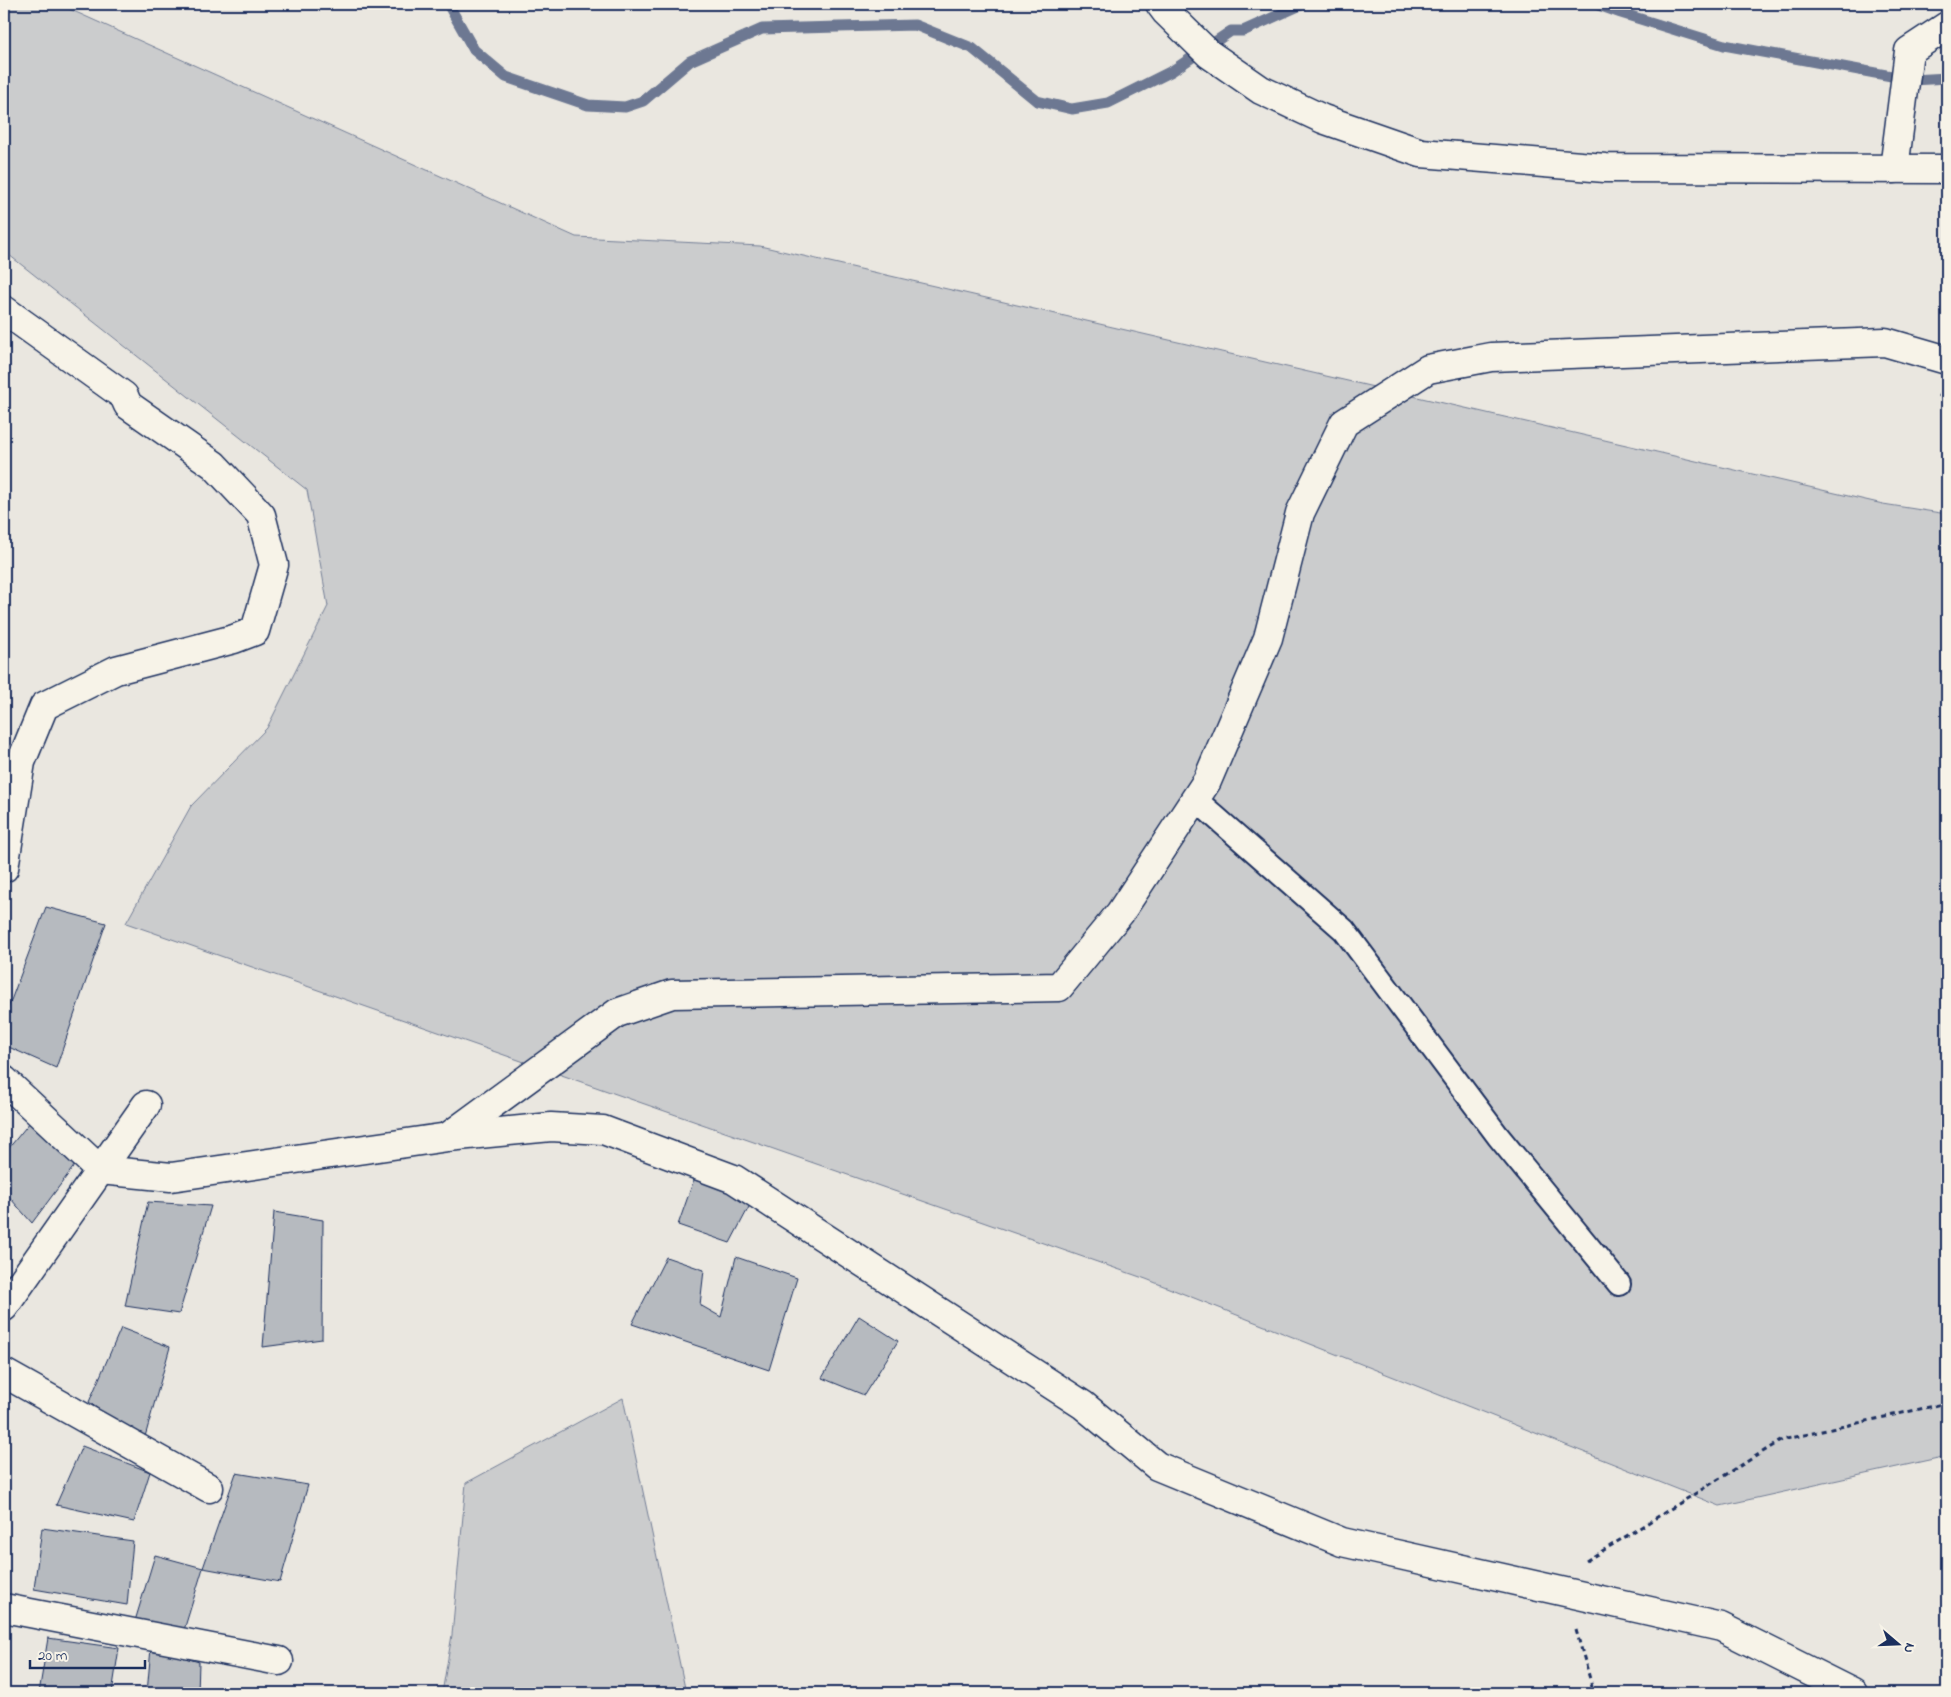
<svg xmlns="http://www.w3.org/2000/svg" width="1951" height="1697" font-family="'Indie Flower',sans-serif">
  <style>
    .green { fill: #cbcccd; stroke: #737e96 }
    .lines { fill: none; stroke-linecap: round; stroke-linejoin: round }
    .stream { stroke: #6d7892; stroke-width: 11 }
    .building { fill: #b6babf; stroke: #1b2f5e }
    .lane-casing { stroke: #1b2f5e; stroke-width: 26 }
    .street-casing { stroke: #1b2f5e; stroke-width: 31 }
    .path { stroke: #1b2f5e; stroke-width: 3; stroke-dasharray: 5 4; stroke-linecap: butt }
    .lane { stroke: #f7f3e8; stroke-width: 22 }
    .street { stroke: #f7f3e8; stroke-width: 28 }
  </style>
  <rect width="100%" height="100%" fill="#eae7e0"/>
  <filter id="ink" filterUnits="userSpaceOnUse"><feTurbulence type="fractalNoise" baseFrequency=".02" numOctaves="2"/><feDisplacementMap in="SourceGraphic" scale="10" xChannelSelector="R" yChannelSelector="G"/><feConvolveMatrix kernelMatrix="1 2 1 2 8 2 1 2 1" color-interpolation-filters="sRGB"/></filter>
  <g filter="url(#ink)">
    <g class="green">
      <polygon points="4,4 58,4 576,237 760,246 1883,504 1947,514 1947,1456 1720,1506 1146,1279 126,923 191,806 267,728 328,606 307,490 4,251"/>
      <polygon points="623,1398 686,1693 442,1693 452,1635 466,1483"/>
    </g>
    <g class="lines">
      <g class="stream">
        <polyline points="448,4 474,50 506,77 588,105 625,107 643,101 690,61 762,29 915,25 972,48 1037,101 1072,109 1108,103 1172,71 1231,31 1243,31 1303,4"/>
        <polyline points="1596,4 1621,13 1724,45 1913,80 1947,78"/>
      </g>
    </g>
    <g class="building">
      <polygon points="46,907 106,923 56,1068 4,1045 4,1019"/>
      <polygon points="30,1122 75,1165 32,1223 4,1191 4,1154"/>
      <polygon points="699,1165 750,1205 730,1243 678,1225"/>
      <polygon points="148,1202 211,1206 179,1314 125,1306"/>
      <polygon points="274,1212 323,1220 322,1339 263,1347"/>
      <polygon points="666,1257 704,1270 700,1305 721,1317 736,1257 797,1278 769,1370 632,1324"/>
      <polygon points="859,1316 898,1341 864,1395 822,1378"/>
      <polygon points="121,1328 170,1347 143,1444 89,1402"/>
      <polygon points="82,1446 150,1472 134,1522 56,1505"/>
      <polygon points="236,1473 308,1485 280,1582 203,1568"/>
      <polygon points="42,1528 133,1541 127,1605 34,1589"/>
      <polygon points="155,1555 203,1568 184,1630 135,1621"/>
      <polygon points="48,1638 119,1648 112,1693 39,1693"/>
      <polygon points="151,1648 199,1662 198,1693 147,1693"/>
    </g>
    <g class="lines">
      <defs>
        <polyline id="lane" points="1195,799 1344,930 1498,1136 1619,1284"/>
        <g id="street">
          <polyline points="1160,4 1166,12 1209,54 1261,90 1323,119 1421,153 1605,168 1947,169"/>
          <polyline points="1894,169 1909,51 1947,26"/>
          <polyline points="4,310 124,396 128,405 214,465 261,515 274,565 255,631 234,639 116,670 44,706 21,762 4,868"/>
          <polyline points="4,1080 100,1170 171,1177 448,1137 551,1127 603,1130 734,1179 1083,1405 1157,1466 1342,1542 1721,1627 1853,1693"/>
          <polyline points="449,1136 617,1013 672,994 1059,987 1120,913 1207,781 1268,638 1300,513 1344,423 1428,369 1491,357 1885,342 1947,360"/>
          <polyline points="4,1307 146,1105"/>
          <polyline points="4,1373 209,1488"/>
          <polyline points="4,1608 279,1661"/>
        </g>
      </defs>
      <use href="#lane" class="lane-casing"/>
      <use href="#street" class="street-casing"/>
      <g class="path">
        <polyline points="1939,395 1947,400"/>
        <polyline points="1586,1561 1782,1440 1947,1403"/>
        <polyline points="1576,1630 1594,1693"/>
      </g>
      <use href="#lane" class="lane"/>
      <use href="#street" class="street"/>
    </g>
  </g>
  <rect width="1951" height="1697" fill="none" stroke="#f7f3e8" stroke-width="20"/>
  <rect x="10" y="10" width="1931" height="1677" fill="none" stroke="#1b2f5e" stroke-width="2" filter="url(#ink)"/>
  <g transform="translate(1898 1644) rotate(109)" stroke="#f7f3e8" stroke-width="4" paint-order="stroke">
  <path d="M0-4L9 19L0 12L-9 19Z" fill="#1b2f5e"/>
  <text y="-8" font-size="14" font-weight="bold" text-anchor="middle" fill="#1b2f5e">N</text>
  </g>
  <path d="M30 1660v8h115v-8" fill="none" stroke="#1b2f5e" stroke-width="2.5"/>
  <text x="38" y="1660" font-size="15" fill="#1b2f5e" stroke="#f7f3e8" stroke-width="4" paint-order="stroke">20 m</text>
</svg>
